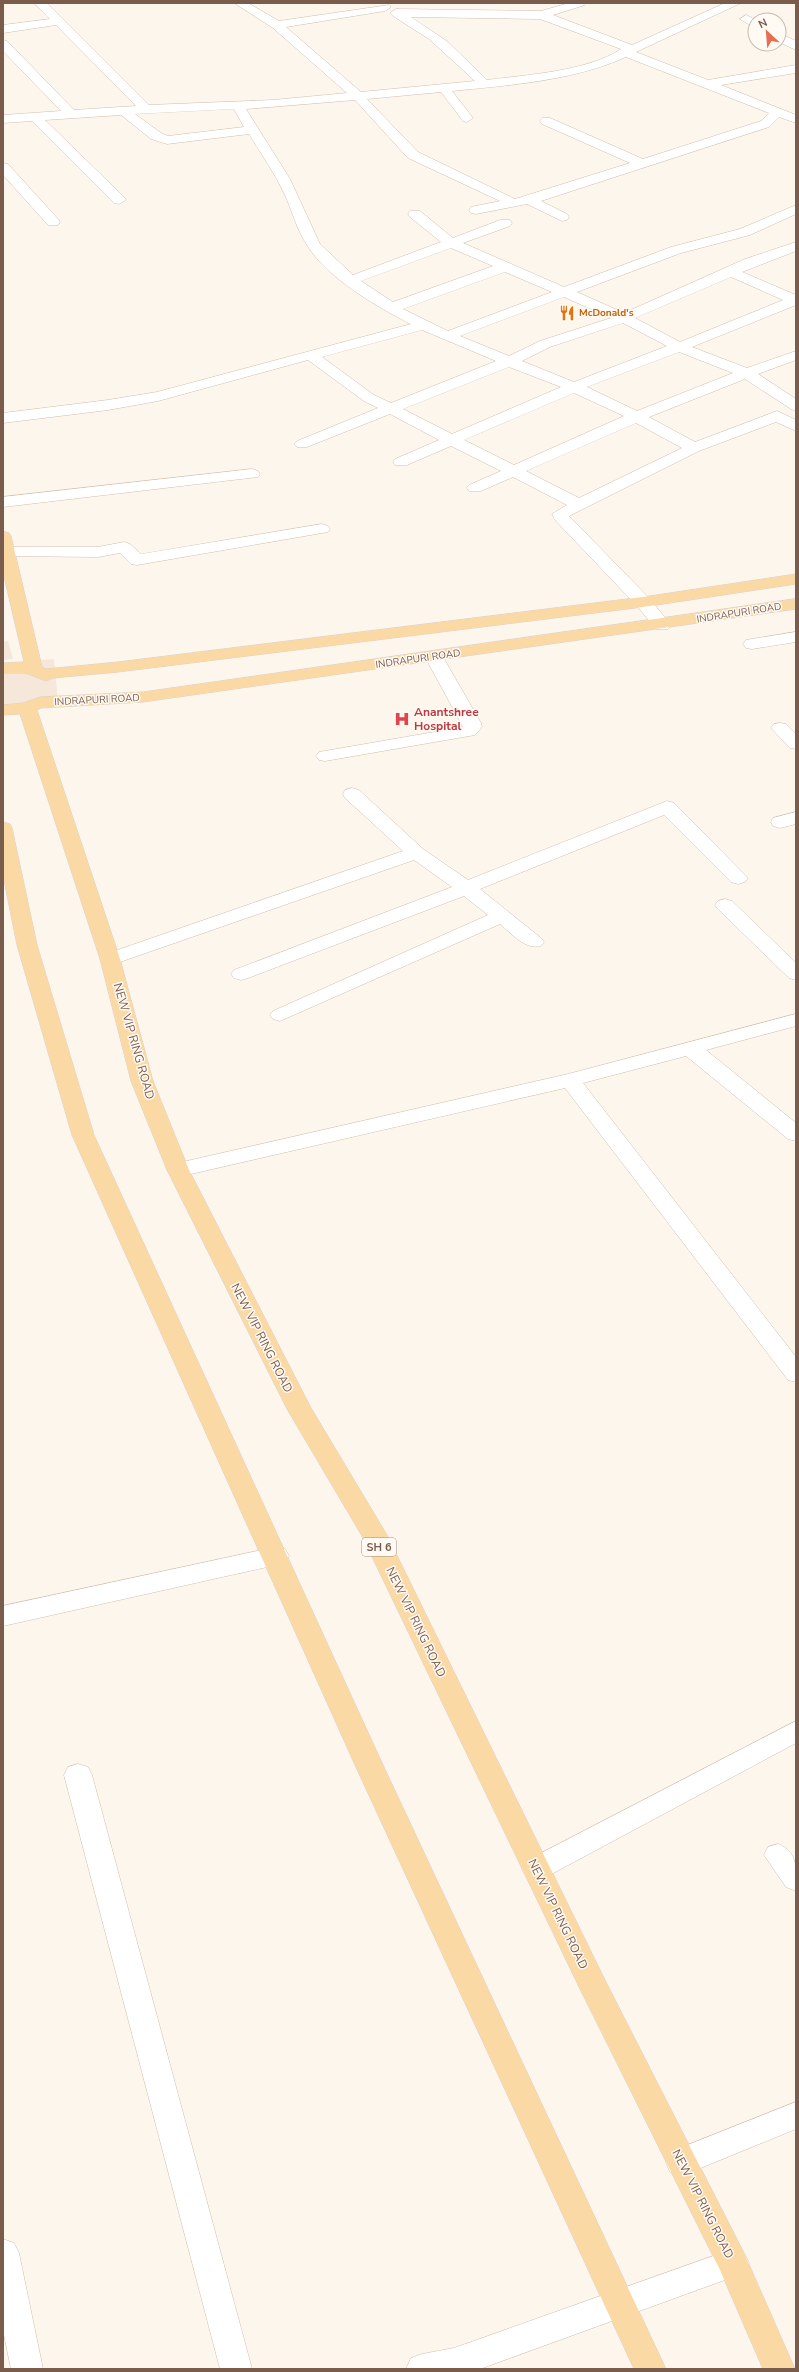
<svg xmlns="http://www.w3.org/2000/svg" width="799" height="2372" font-family="'Nunito Sans',sans-serif">
  <style>
    .residential { fill: #f5e8da }
    .lines { fill: none; stroke-linecap: round; stroke-linejoin: round }
    .minor-casing { stroke: #d1beb0; stroke-width: 1 }
    .primary-casing { stroke: #dad1cd; stroke-width: 1 }
    .minor { fill: #fff; fill-rule: evenodd }
    .primary { fill: #fbd9a5; fill-rule: evenodd }
    .labels { text-anchor: middle; dominant-baseline: central; stroke-width: 3; stroke-linejoin: round; paint-order: stroke }
    .far-food-label { font-size: 10px; font-weight: bold; fill: #c56008; stroke: #fffaf3; text-anchor: start }
    .far-street-label { font-size: 10px; fill: #7a5c4d; stroke: #fffaf3 }
    .shield { fill: #fffaf3; stroke: #a28b7f; stroke-width: 1 }
    .shield-label { font-size: 11px; font-weight: bold; fill: #7a5c4d }
    .health-label { font-size: 12px; font-weight: bold; fill: #be3a42; stroke: #fffaf3; text-anchor: start }
    .street-label { font-size: 12px; fill: #7a5c4d; stroke: #fffaf3 }
  </style>
  <rect width="100%" height="100%" fill="#fdf6ec"/>
  <g class="residential">
    <polygon points="8,641 13,659 3,660 3,642"/>
    <polygon points="54,659 58,702 3,710 3,663"/>
  </g>
  <g class="lines">
    <defs>
      <g id="minor">
        <path d="M34,3H47L149,105L273,100L347,93L273,28L234,3H248L279,21L389,5L391,7L385,11L286,27L361,92L475,81L429,39L393,16L390,13L396,9L541,11L569,3H587L585,5L553,15L632,45L725,3H741L636,52L708,80L796,65V73L721,85L796,115V123L779,117L769,127L541,201L567,214L569,217L567,220L562,221L527,204L476,214L471,213L469,210L471,207L500,201L408,158L355,100L246,109L290,179L320,244L353,275L441,242L410,217L408,214L410,211H420L453,238L500,220H510L512,223L510,226L463,243L564,287L671,247L740,229L796,205V214L750,235L681,253L577,292L624,313L745,259L796,242V251L742,272L796,295V305L692,347L747,368L796,351V360L758,374L796,399V411L791,409L745,379L649,417L695,442L777,411L796,420V431L776,422L699,451L569,516L649,598L671,625L668,629H656L637,606L555,520L552,514L567,505L513,477L481,491H469L467,488L469,485L501,471L451,446L407,465H395L393,462L395,459L439,440L390,414L307,447H297L294,444L297,441L378,408L364,401L308,360L158,401L108,410L3,423V413L108,400L157,392L411,324C378,308 326,277 307,245C297,230 292,211 285,195C275,173 261,154 249,134L167,144L151,139L121,115L45,120L124,197L126,200L119,204L114,203L32,121L3,123V115L61,111L3,51V40L7,41L74,110L136,106L56,25L3,33V25L50,19ZM411,17L540,19L621,49C589,71 526,75 487,80L448,42ZM626,57L769,113L761,121L643,159L550,118H542L540,121L542,124L630,163L515,199L418,152L367,99L441,92L463,121L467,122L473,118L452,91C510,85 573,81 626,57ZM234,109L244,127L168,136L161,133L135,114ZM451,248L493,266L393,302L361,281ZM505,272L552,292L448,331L403,309ZM731,277L783,300L680,342L635,318ZM564,297L611,318L540,341L509,356L460,336ZM623,323L667,346L574,382L522,361L550,347ZM422,330L496,361L391,403L374,395L322,357ZM679,352L733,373L637,411L587,387ZM509,367L561,387L452,434L403,409ZM574,393L624,416L514,465L464,440ZM636,423L682,448L579,498L526,471Z"/>
        <polygon points="746,15 756,20 755,28 740,19"/>
        <polygon points="779,33 796,41 796,50 779,42"/>
        <polygon points="3,163 8,164 58,219 60,222 58,225 48,225 3,175"/>
        <polygon points="252,469 258,471 260,474 258,477 3,507 3,497"/>
        <polygon points="322,524 328,526 330,529 328,532 137,565 131,564 120,553 98,557 3,556 3,548 7,547 98,547 124,542 130,544 141,554"/>
        <polygon points="796,632 796,642 752,649 746,648 743,644 746,640 752,639"/>
        <polygon points="434,652 440,653 443,657 481,723 482,727 475,735 325,761 319,760 316,756 319,752 325,751 463,727 425,657 428,653"/>
        <polygon points="780,723 786,724 796,734 796,749 790,748 771,728 774,724"/>
        <path d="M352,788L359,790L423,849L468,880L667,801L674,803L748,878L745,882L738,884L731,882L664,815L480,889L541,938L544,942L541,946C525,950 512,934 500,924L280,1021L273,1019L270,1015L273,1011L488,915L464,896L248,978L241,980L234,978L231,974L234,970L452,887L414,860L117,963L110,965L103,963L100,959L103,955L403,851L345,798L343,794L345,790Z"/>
        <polygon points="796,812 796,824 780,828 773,826 771,822 773,818"/>
        <polygon points="725,899 732,901 796,963 796,980 789,978 718,909 715,905 718,901"/>
        <polygon points="796,1014 796,1026 706,1050 796,1123 796,1141 788,1139 686,1056 583,1083 796,1357 796,1382 788,1380 565,1088 178,1177 170,1175 167,1170 170,1165 178,1163 568,1074"/>
        <polygon points="276,1547 285,1549 289,1556 285,1563 3,1626 3,1606"/>
        <polygon points="796,1721 796,1743 546,1877 536,1880 526,1877 522,1869 526,1861"/>
        <polygon points="78,1764 88,1767 92,1775 252,2369 220,2369 64,1775 68,1767"/>
        <path d="M778,1844C799,1852 796,1870 796,1891L786,1887L764,1855L768,1847Z"/>
        <polygon points="796,2102 796,2129 681,2176 670,2172 666,2162 670,2152"/>
        <polygon points="3,2239 14,2243 19,2253 43,2369 11,2369 3,2330"/>
        <polygon points="733,2249 744,2253 749,2263 744,2273 480,2369 406,2369 411,2358 422,2354 454,2348"/>
      </g>
      <g id="primary">
        <polygon points="3,531 9,533 11,536 42,667 46,669 118,662 643,597 796,574 796,584 643,607 118,672 53,678 46,681 26,673 3,673 3,663 24,662 3,572"/>
        <polygon points="796,599 796,609 143,702 41,708 37,710 120,959 153,1081 189,1170 311,1408 387,1535 605,1980 744,2253 795,2369 763,2369 720,2270 580,1989 362,1536 287,1409 167,1170 131,1081 100,959 20,714 3,715 3,705 23,703 40,697 143,692"/>
        <polygon points="3,822 10,824 12,828 37,945 94,1135 383,1765 666,2369 634,2369 355,1765 72,1135 17,945 3,875"/>
      </g>
    </defs>
    <use href="#minor" class="minor-casing"/>
    <use href="#primary" class="primary-casing"/>
    <use href="#minor" class="minor"/>
    <use href="#primary" class="primary"/>
  </g>
  <defs>
    <symbol id="restaurant-bare" viewBox="-9 -9 18 18"><path d="M-5-6h1v4h1v-4h1v4h1v-4h1v5L-1.5 .5V6h-2V.5L-5-1ZM5-6V6H3V1.5H1.5Q1.5-4 5-6Z" fill="#e8710a" stroke="#fffaf3" stroke-width="2.5" paint-order="stroke"/></symbol>
    <symbol id="hospital-bare" viewBox="-9 -9 18 18"><path d="M-5-5h3v3.5h4V-5h3V5h-3V1.5h-4V5h-3Z" fill="#e0444e" stroke="#fffaf3" stroke-width="2.5" paint-order="stroke"/></symbol>
  </defs>
  <g fill-rule="evenodd">
    <use href="#restaurant-bare" x="556" y="302" width="22" height="22"/>
    <use href="#hospital-bare" x="391" y="708" width="22" height="22"/>
  </g>
  <g class="labels">
    <g class="far-food-label">
      <text x="579" y="313">McDonald's</text>
    </g>
    <g class="far-street-label">
      <text transform="translate(739 613) rotate(-9)">INDRAPURI ROAD</text>
      <text transform="translate(418 659) rotate(-8)">INDRAPURI ROAD</text>
      <text transform="translate(97 700) rotate(-3)">INDRAPURI ROAD</text>
    </g>
    <rect class="shield" x="362" y="1538" width="34" height="18" rx="3"/>
    <g class="shield-label">
      <text x="379" y="1547">SH 6</text>
    </g>
    <g class="health-label">
      <text x="414" y="712">Anantshree<tspan x="414" dy="14">Hospital</tspan></text>
    </g>
    <g class="street-label">
      <text transform="translate(134 1041) rotate(74)">NEW VIP RING ROAD</text>
      <text transform="translate(262 1338) rotate(63)">NEW VIP RING ROAD</text>
      <text transform="translate(416 1622) rotate(64)">NEW VIP RING ROAD</text>
      <text transform="translate(558 1914) rotate(64)">NEW VIP RING ROAD</text>
      <text transform="translate(703 2204) rotate(63)">NEW VIP RING ROAD</text>
    </g>
  </g>
  <rect width="799" height="2372" fill="none" stroke="#7a5c4d" stroke-width="8"/>
  <g transform="translate(767 32) rotate(334)"><circle r="19" fill="#fffaf3" stroke="#cabbb1"/>
  <path d="M0-3L7 15L0 10L-7 15Z" fill="#e76f51"/>
  <text y="-6" font-size="11" font-weight="bold" text-anchor="middle" fill="#7a5c4d">N</text>
  </g>
</svg>
